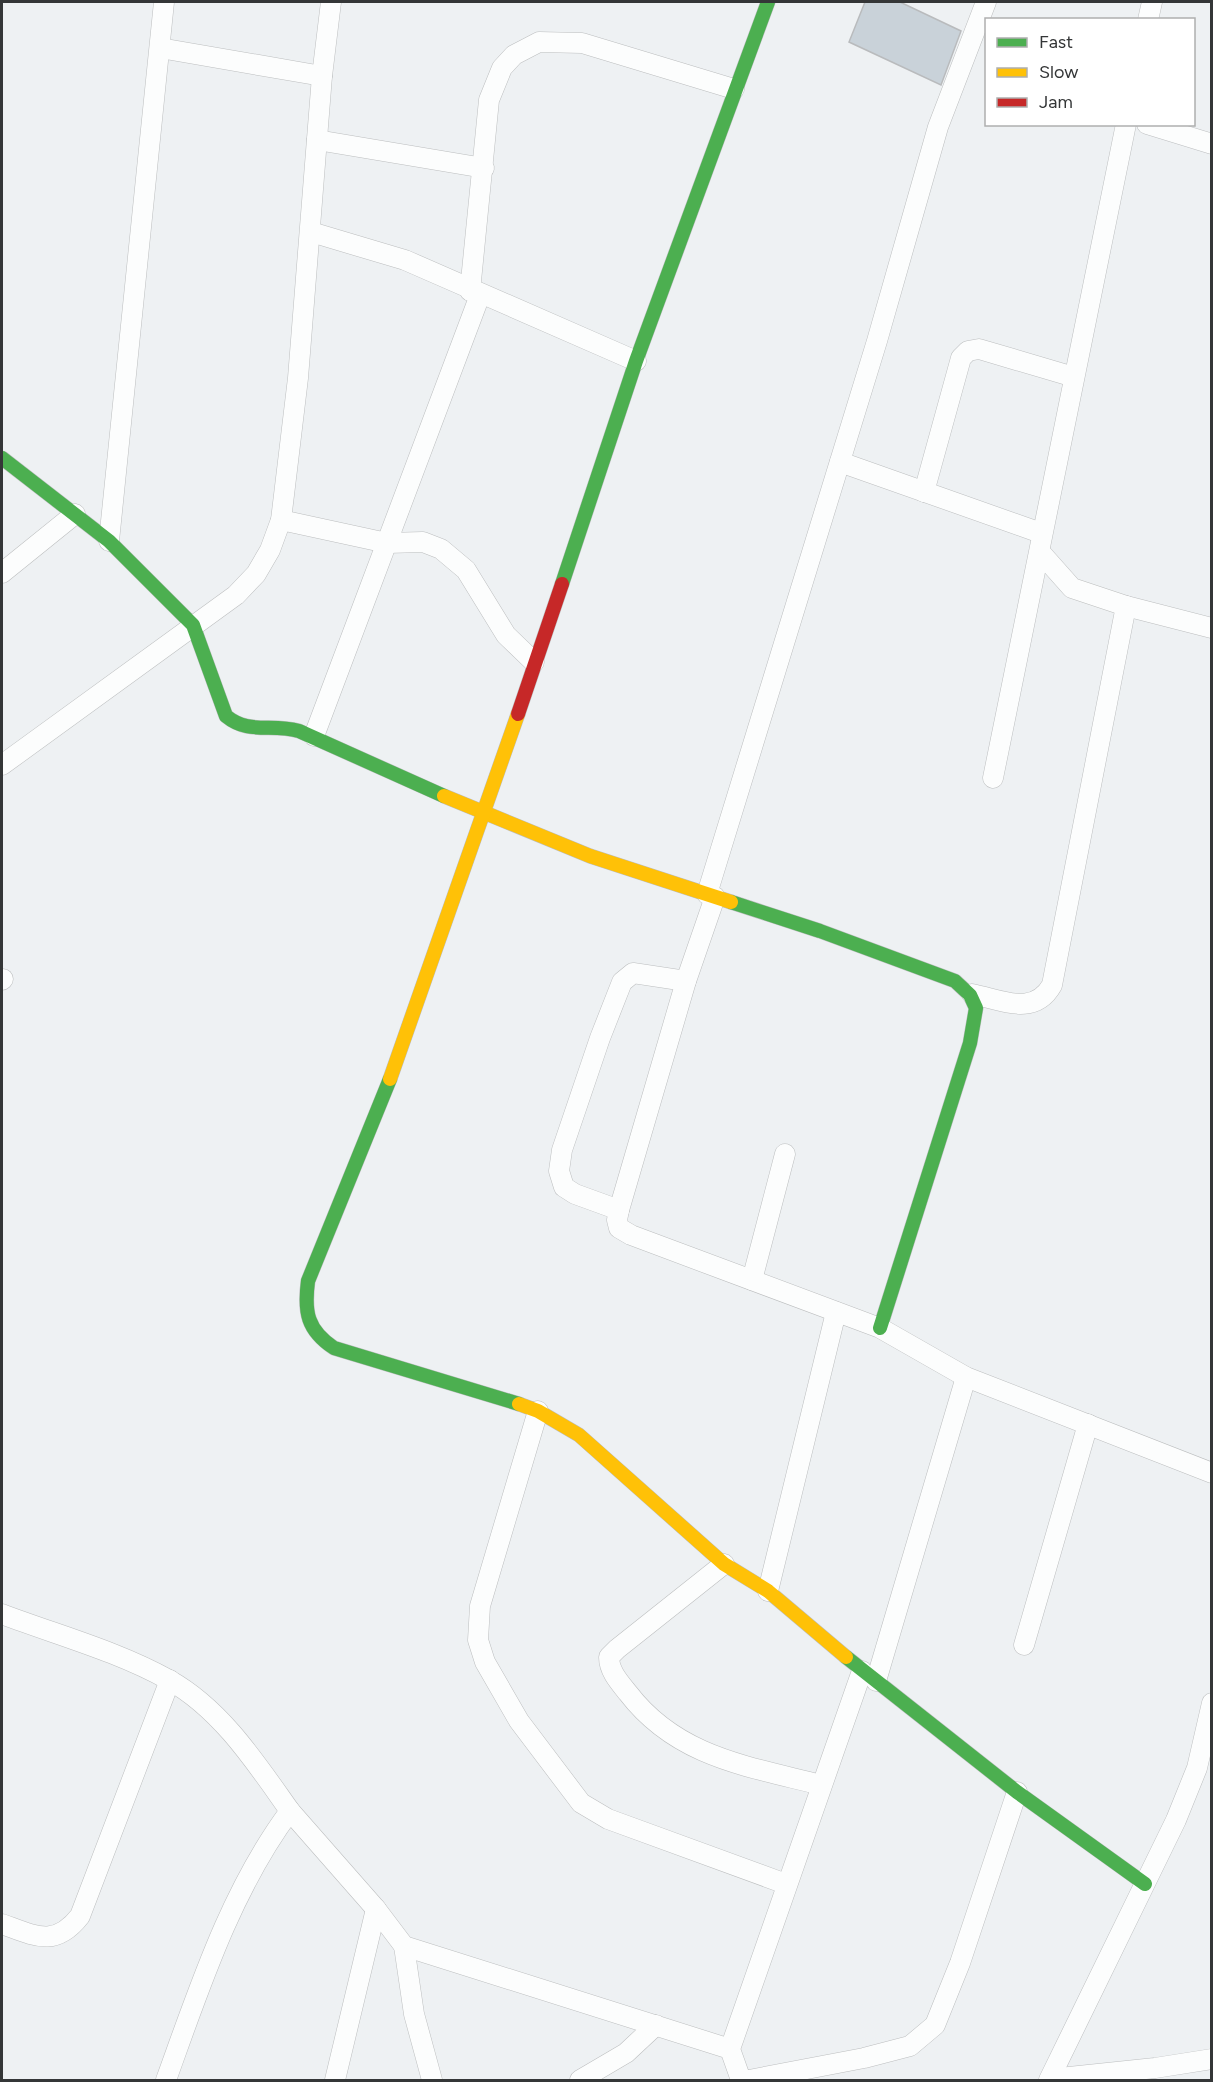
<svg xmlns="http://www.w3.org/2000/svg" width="1213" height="2082" font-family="Figtree,sans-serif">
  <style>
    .building { fill: #c9d2d9; stroke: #b9bbbd; stroke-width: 1.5 }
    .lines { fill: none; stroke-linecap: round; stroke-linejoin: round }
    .street-casing { stroke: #bcbebf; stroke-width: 21 }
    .fast-casing { stroke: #bcbebf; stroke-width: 15 }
    .slow-casing { stroke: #bcbebf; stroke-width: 15 }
    .jam-casing { stroke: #bcbebf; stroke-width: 15 }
    .street { stroke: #fcfdfd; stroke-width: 20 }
    .fast { stroke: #4caf50; stroke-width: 14 }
    .slow { stroke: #ffc107; stroke-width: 14 }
    .jam { stroke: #c62828; stroke-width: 14 }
  </style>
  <rect width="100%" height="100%" fill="#eef1f3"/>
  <polygon class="building" points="865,2 900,2 961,31 941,85 849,42"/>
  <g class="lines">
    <defs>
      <g id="street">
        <polyline points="1148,20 1152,2"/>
        <polyline points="160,48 322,76"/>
        <polyline points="1147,124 1212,144"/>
        <polyline points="317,140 484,168"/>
        <polyline points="311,232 405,260 636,361"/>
        <polyline points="470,291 489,100 502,68 514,55 539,42 582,43 734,89"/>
        <polyline points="840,462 1041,533"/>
        <polyline points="924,492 961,358 968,351 979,349 1074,377"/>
        <polyline points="281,520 387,543 423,542 441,549 466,570 506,635 534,662"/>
        <polyline points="109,541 164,2"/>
        <polyline points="2,573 75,514"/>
        <polyline points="1126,606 1212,628"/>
        <polyline points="314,736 480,295"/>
        <polyline points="2,765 236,595 256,574 270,550 281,520 298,378 322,76 331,2"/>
        <polyline points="993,778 1126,124"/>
        <polyline points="707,894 877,341 938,127 986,2"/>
        <polyline points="715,897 686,981 619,1210 617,1220 619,1228 631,1235 880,1328 966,1377 1212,1473"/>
        <polyline points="2,980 3,979"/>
        <path d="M972,994C1002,1000 1034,1017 1052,985L1126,606L1072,588L1040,552"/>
        <polyline points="619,1210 575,1194 564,1187 559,1171 562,1150 600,1038 622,982 633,973 686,981"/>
        <polyline points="752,1280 785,1154"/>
        <polyline points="538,1411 480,1606 478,1640 485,1662 519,1721 581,1803 608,1819 786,1884"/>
        <path d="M724,1564L617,1649L609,1657C609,1671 619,1682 628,1693C677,1757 747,1766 821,1785"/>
        <polyline points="768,1591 836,1312"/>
        <path d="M2,1614C57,1635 117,1651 169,1680C221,1709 256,1763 290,1811"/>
        <polyline points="1024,1645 1088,1424"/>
        <polyline points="876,1681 966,1377"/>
        <path d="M2,1924C35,1936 55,1948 80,1916L170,1680"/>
        <polyline points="404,1946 414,2014 432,2080"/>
        <polyline points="1050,2079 1155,2068 1212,2059"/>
        <path d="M166,2080C199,1989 231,1890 290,1811L376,1909L404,1946L730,2049"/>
        <polyline points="335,2080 376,1909"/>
        <polyline points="580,2080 626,2053 656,2025"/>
        <polyline points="741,2080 730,2049 862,1671"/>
        <polyline points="749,2080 864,2058 910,2046 935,2025 960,1963 1017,1792"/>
        <polyline points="1049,2080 1176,1820 1197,1768 1212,1703"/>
      </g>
      <g id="fast">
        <path d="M2,458L109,541L193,625L226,716C249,735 271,723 299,731L444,796"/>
        <polyline points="562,584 636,361 768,2"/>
        <polyline points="731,902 820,931 955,981 970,995 976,1008 970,1043 880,1328"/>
        <path d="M390,1079L308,1281C304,1312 307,1330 334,1348L519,1404"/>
        <polyline points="846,1657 1017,1792 1145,1884"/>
      </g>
      <g id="slow">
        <polyline points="444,796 590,856 731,902"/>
        <polyline points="390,1079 518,714"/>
        <polyline points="519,1404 538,1411 579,1435 724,1564 768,1591 846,1657"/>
      </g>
      <polyline id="jam" points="518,714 562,584"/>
    </defs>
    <use href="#street" class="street-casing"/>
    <use href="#fast" class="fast-casing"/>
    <use href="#slow" class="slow-casing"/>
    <use href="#jam" class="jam-casing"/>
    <use href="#street" class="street"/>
    <use href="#fast" class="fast"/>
    <use href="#slow" class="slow"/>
    <use href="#jam" class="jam"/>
  </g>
  <rect width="1213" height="2082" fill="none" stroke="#343637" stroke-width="6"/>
  <rect x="985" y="18" width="210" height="108" fill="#ffffff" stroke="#aeafaf" stroke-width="1.5"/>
  <rect x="997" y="38" width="30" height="9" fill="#4caf50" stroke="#aeafaf" stroke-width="1.5"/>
  <text x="1039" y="48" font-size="18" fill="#343637">Fast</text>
  <rect x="997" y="68" width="30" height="9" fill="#ffc107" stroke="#aeafaf" stroke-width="1.5"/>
  <text x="1039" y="78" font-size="18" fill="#343637">Slow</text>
  <rect x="997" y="98" width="30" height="9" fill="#c62828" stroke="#aeafaf" stroke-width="1.5"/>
  <text x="1039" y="108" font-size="18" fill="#343637">Jam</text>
</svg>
